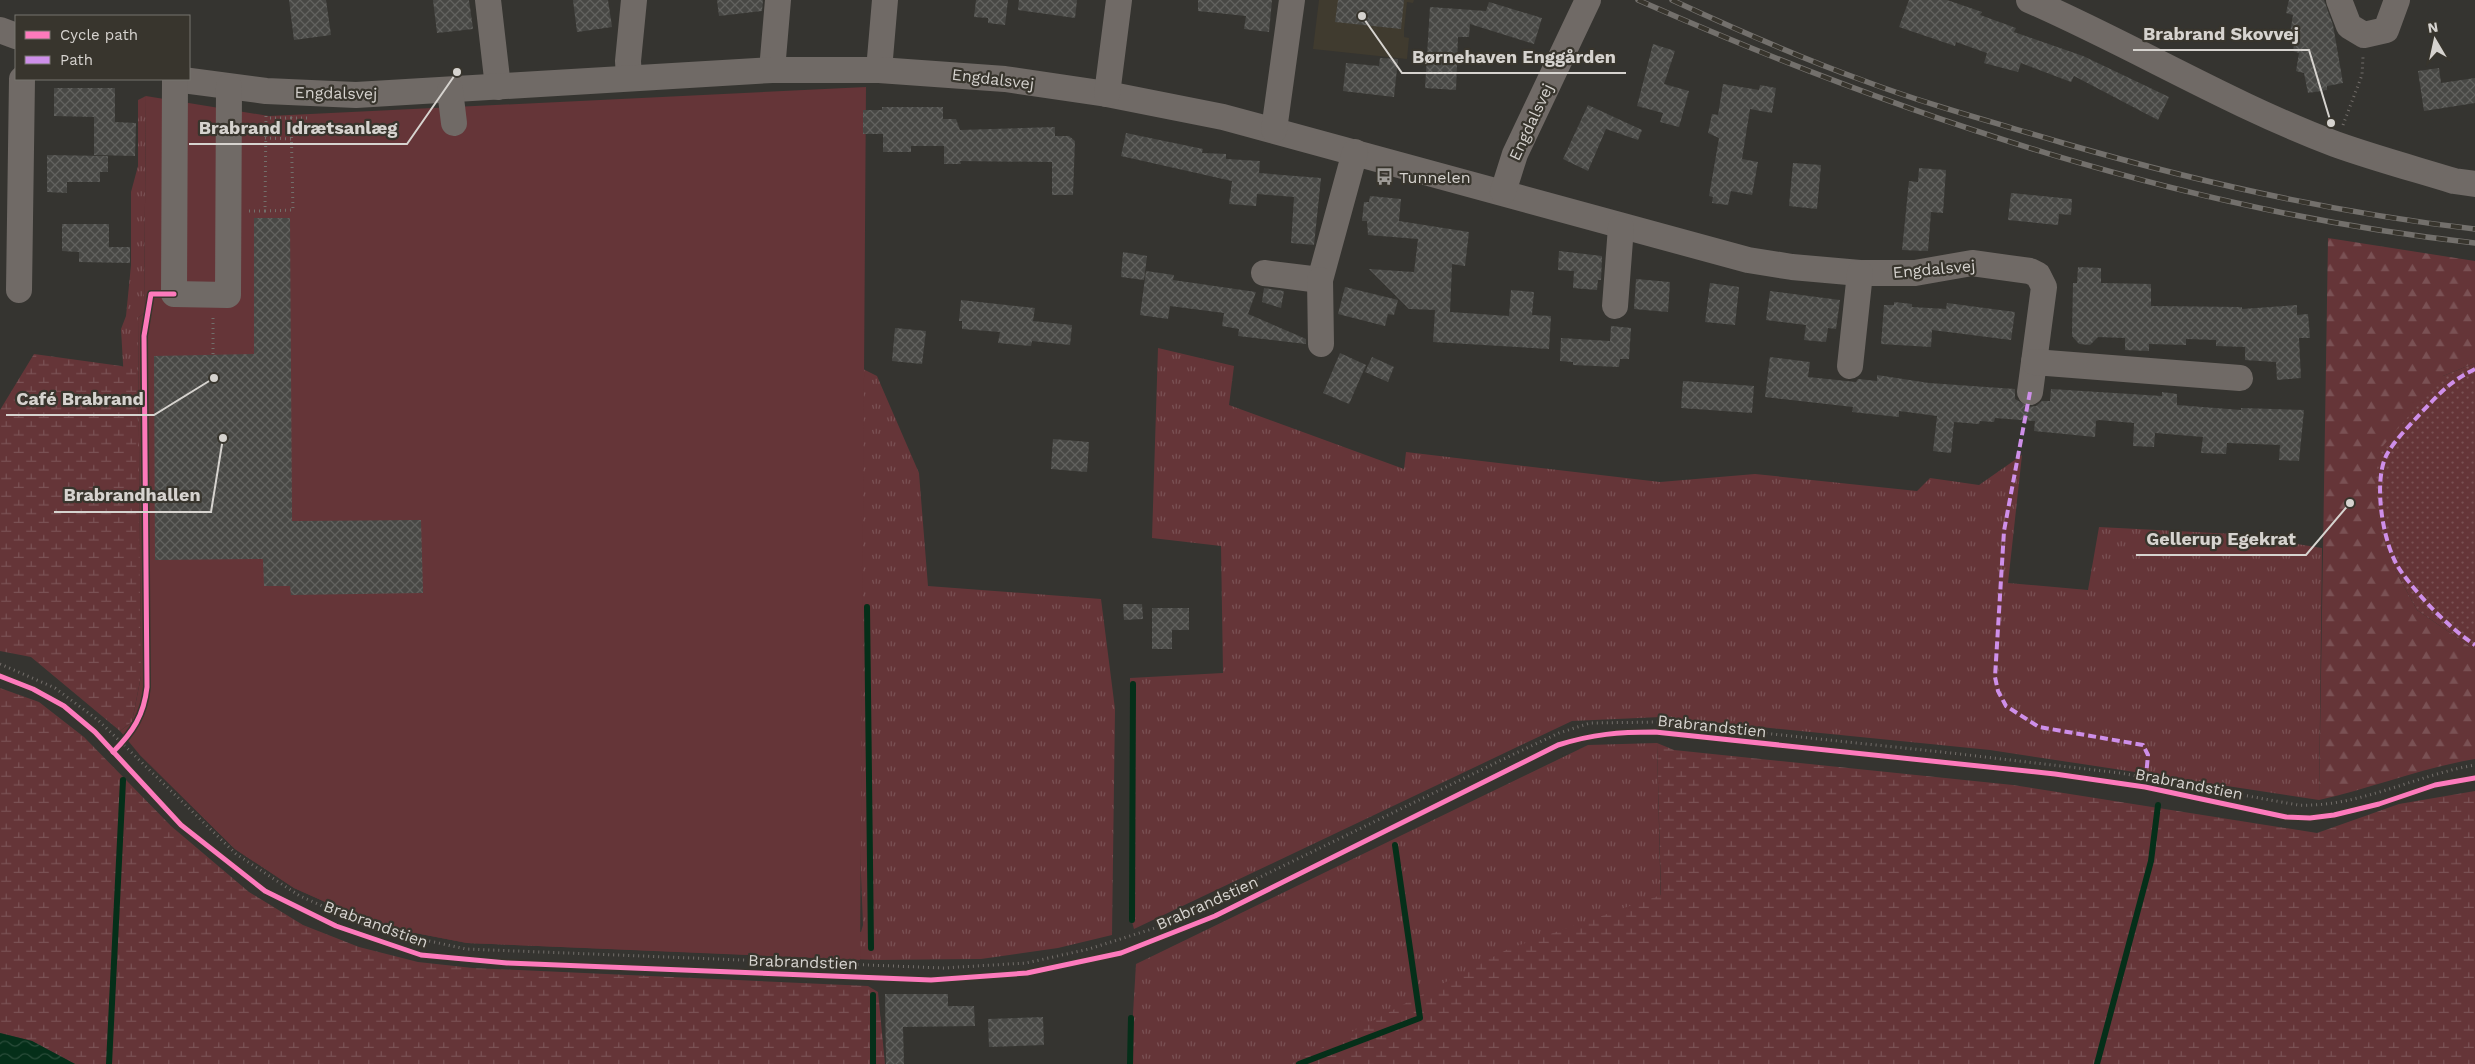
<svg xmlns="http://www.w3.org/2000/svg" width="2475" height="1064" font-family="'Work Sans',sans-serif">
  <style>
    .built { fill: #403b2f }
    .grass { fill: url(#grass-tufts) }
    .forest { fill: url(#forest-firs) }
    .wetland { fill: url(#wetland-marsh) }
    .park { fill: url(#park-dots) }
    .pitch { fill: #653538 }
    .water { fill: url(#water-waves) }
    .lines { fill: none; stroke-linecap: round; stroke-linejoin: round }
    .stream { stroke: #052f19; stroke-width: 6 }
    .building { fill: url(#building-cross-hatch) }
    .path { stroke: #736e6a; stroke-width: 3; stroke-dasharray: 1 4; stroke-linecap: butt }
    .minor { stroke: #706a66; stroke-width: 26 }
    .rail-casing { stroke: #73706c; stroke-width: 5.5 }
    .rail { stroke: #38352d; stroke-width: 4; stroke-dasharray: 11; stroke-linecap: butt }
    .quiet { stroke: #ce8fe9; stroke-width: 4; stroke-dasharray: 8 4; stroke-linecap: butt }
    .cycleway-casing { stroke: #38352d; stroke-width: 8 }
    .cycleway { stroke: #fd7abc; stroke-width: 5 }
    .labels { text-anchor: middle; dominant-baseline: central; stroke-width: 4.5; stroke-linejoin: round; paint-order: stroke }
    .street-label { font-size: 16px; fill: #d6d3cf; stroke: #38352d }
    .poi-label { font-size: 16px; fill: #d6d3cf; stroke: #38352d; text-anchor: start }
    .leader { fill: none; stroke: #d6d3cf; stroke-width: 2 }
    .callout-dot { fill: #d6d3cf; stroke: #38352d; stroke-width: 2 }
    .callout-label { font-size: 18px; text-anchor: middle; font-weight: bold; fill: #d6d3cf; stroke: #38352d; stroke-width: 4.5; stroke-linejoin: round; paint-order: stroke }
  </style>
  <defs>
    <pattern id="grass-tufts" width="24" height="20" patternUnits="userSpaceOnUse" patternTransform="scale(1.25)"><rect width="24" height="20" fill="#653538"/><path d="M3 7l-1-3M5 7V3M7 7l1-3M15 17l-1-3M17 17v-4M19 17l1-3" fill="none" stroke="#7a5154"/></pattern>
    <pattern id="forest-firs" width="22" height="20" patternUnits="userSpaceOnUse" patternTransform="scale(1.25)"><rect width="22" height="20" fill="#653538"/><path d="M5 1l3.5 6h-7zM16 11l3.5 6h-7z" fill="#7a5154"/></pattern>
    <pattern id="wetland-marsh" width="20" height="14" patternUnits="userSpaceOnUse" patternTransform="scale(1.25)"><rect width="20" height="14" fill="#653538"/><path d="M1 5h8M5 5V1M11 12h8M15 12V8" fill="none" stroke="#7a5154"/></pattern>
    <pattern id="park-dots" width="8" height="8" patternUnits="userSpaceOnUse" patternTransform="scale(1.25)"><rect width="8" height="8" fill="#653538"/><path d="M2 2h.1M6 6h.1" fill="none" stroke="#7a5154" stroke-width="1.8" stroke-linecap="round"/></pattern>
    <pattern id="water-waves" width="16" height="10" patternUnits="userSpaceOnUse" patternTransform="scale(1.25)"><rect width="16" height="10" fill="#052f19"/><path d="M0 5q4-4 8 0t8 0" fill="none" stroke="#294c39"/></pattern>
    <pattern id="building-cross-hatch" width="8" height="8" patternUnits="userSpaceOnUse" patternTransform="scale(1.25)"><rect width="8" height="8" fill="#484845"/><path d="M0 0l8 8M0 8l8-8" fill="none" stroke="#62625f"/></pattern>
  </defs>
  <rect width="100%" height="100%" fill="#353430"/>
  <polygon class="built" points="1319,0 1414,0 1413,3 1407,2 1404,30 1404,37 1409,38 1407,59 1313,49"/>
  <g class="grass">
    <polygon points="146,96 144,313 138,318 141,676 121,329 126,316 131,265 131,192 138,166 138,100"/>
    <polygon points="1158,348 1234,366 1229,405 1404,469 1406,452 1660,482 1755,474 1917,491 1930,478 1979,485 2022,455 2008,583 2088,590 2099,527 2234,534 2322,548 2319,800 1990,750 1661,717 1572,721 1134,929 1131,918 1130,678 1223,673 1221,546 1152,538"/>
    <polygon points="853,364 877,376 919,473 928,586 1101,599 1115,709 1112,935 1058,948 981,959 876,960 467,943 379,926 294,888 235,849 139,754 788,917 861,932 863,925 851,627"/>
    <polygon points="1657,743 1662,950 1296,1064 1130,1064 1136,964 1588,745"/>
  </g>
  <path class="forest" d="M2328,238L2475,261V363L2443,376L2395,570L2417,610L2475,650V759C2422,768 2372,788 2319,800Z"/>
  <g class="wetland">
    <polygon points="34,354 121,366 137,370 141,676 132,722 120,731 31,657 0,651 0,410"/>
    <polygon points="0,688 39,702 84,737 171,826 249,892 303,925 359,947 418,962 473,968 868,986 878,992 885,1064 75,1064 32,1041 0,1033"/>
    <polygon points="1657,743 1674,750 2013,785 2317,833 2399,804 2475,791 2475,1064 1291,1064 1508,949 1661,895"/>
  </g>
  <polygon class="park" points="2475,363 2475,650 2417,610 2395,570 2380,530 2375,477 2382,447 2443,376"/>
  <polygon class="pitch" points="866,87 860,960 467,943 379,926 294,888 235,849 139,754 120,731 132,722 141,676 138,318 144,313 146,96 269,116"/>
  <polygon class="water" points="0,1033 32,1041 75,1064 0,1064"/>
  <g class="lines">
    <g class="stream">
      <polyline points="867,607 871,948"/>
      <polyline points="1132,920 1133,684"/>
      <polyline points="873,995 873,1064"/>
      <polyline points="109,1064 123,780"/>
      <polyline points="1130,1064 1131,1018"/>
      <polyline points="1299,1064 1420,1018 1395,845"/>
      <polyline points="2097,1064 2151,861 2158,805"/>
    </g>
  </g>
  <g class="building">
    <polygon points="289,0 326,0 331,35 294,40"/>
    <polygon points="433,0 469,0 473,29 437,33"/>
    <polygon points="573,0 608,0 612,27 577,32"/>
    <polygon points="717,0 763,0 762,11 719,16"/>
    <polygon points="976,0 1008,0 1005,25 988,23 988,18 974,17"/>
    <polygon points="1019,0 1077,0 1075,18 1018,10"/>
    <polygon points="1198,0 1272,0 1269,32 1244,29 1246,16 1198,11"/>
    <polygon points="1338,0 1404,0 1401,29 1335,22"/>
    <polygon points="1909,0 1947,0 1982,12 1980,15 2016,28 2014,32 2083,56 2169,97 2158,120 2074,76 2071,82 2021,63 2018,72 1984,63 1987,53 1956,42 1955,46 1899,27"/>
    <polygon points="2289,0 2324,0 2333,25 2343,83 2327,86 2327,90 2308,93 2304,73 2296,71 2299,53 2293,51 2296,34 2290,33 2293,15 2286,13"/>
    <polygon points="1489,2 1542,18 1534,44 1470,24 1469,37 1458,37 1456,90 1425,88 1430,7 1486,11"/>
    <polygon points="1653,44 1675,51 1664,84 1689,91 1679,127 1660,122 1663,113 1637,106"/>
    <polygon points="1380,58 1398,59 1394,97 1343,91 1346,63 1379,66"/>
    <polygon points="2439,68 2441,83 2475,78 2475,103 2424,111 2418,71"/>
    <polygon points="1723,84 1759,90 1760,85 1776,88 1772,113 1750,109 1742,159 1758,162 1752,195 1731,191 1728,205 1712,203 1713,197 1709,196 1719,138 1708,133 1712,114 1718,115"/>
    <polygon points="54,88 115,88 115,122 136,123 135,156 94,155 94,117 54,116"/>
    <polygon points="1588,105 1642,130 1638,140 1606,129 1588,171 1563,159"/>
    <polygon points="882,107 943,107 943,119 956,119 960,130 1055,127 1055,136 1069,136 1075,141 1073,195 1052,195 1052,162 960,161 961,164 944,164 944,146 911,146 911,152 883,152 883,134 863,134 863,110 882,110"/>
    <polygon points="1126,133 1203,149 1202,153 1226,154 1226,159 1260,161 1259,173 1321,178 1314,245 1291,243 1294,197 1257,194 1256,206 1229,204 1232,181 1121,156"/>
    <polygon points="47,155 108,156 108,172 100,172 100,182 67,182 67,193 47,192"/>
    <polygon points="1793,163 1821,165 1817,209 1789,206"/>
    <polygon points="1919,168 1946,170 1943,213 1931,212 1928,251 1902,250 1909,181 1918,182"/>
    <polygon points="2011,193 2072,199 2071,215 2059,214 2058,225 2008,220"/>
    <polygon points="1370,196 1401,199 1399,221 1469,232 1465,266 1452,264 1450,312 1509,316 1511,290 1534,292 1532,315 1551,316 1549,349 1433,342 1435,310 1409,309 1369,269 1414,272 1418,239 1368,235 1367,221 1362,221 1364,202 1369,202"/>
    <polygon points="254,218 290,218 292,521 421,520 423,593 291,595 290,586 264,586 263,559 155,560 154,356 254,354"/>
    <polygon points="62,224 109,224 109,247 130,247 130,263 79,262 79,252 62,251"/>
    <polygon points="1559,251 1602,256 1601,280 1598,280 1597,290 1573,288 1574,271 1558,270"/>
    <polygon points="1123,252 1147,256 1144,280 1121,277"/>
    <polygon points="2078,267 2101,268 2101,283 2151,284 2151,306 2242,307 2242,309 2297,305 2297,315 2308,314 2310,338 2299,338 2301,378 2277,380 2276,362 2245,360 2245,347 2216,346 2216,340 2186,339 2186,345 2149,344 2149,351 2125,350 2125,338 2098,337 2090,345 2079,344 2072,336 2073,283 2077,283"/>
    <polygon points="1146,271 1174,275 1173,280 1256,292 1248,314 1306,339 1306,344 1238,336 1239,329 1222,326 1224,313 1170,306 1168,319 1140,315"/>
    <polygon points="1636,279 1670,282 1668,312 1634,309"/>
    <polygon points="1710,283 1739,287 1735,325 1705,322"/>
    <polygon points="1345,287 1398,300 1394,315 1388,314 1385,326 1338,314"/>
    <polygon points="1264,288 1284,291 1281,308 1262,302"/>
    <polygon points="1770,291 1840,300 1836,329 1828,328 1826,342 1804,340 1806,325 1766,320"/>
    <polygon points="961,300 1035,308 1033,321 1072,325 1070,345 1032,341 1031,346 998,343 1000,332 962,329 962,321 959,321"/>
    <polygon points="1894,302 1912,304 1912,307 1946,309 1947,303 2015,312 2011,340 1932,330 1931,347 1881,344 1884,305 1894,305"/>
    <polygon points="1611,326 1631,328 1629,359 1620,359 1619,367 1573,365 1573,362 1560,361 1561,338 1610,341"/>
    <polygon points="895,328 926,331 922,364 892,361"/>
    <polygon points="1340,353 1366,365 1349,404 1323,393"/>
    <polygon points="1372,357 1394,367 1388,382 1365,372"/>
    <polygon points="1770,357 1810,362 1808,377 1856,382 1858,379 1877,381 1877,375 1929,383 2015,389 2015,399 2029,407 2036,406 2042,401 2050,401 2051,389 2162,396 2162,392 2177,394 2177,405 2241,410 2241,408 2304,410 2299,461 2279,460 2280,445 2227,443 2226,454 2201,453 2203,437 2155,433 2154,447 2133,446 2134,423 2099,420 2096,421 2095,437 2034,431 2035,421 1995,418 1994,422 1980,421 1979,424 1954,422 1951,453 1933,451 1937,416 1899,411 1899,417 1852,412 1853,407 1765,397"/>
    <polygon points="1683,381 1754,386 1752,413 1681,408"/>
    <polygon points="1053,439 1089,442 1087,472 1051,469"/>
    <polygon points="1123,604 1142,604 1143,619 1124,620"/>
    <polygon points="1152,608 1189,608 1189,630 1172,630 1172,649 1152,649"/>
    <polygon points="885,994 948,994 948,1006 974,1006 975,1026 903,1027 904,1064 886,1064"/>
    <polygon points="1043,1017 1044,1045 989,1047 988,1019"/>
  </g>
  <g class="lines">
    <g class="path">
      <polyline points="291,118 308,118"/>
      <polyline points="2343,125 2362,75 2363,57"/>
      <polyline points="265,138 292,139"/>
      <polyline points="249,211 265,211 266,113"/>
      <polyline points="265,211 293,210 291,118 266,118"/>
      <polyline points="213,354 213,315"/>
      <path d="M0,664L55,688L98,720L236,854L300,896L374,929L466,949L943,968L1026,963L1089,949L1155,928L1514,754L1559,733L1590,723L1659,722L1951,753L2120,773L2298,805C2357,808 2416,775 2475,765"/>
    </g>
    <g class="minor">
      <polyline points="488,0 498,87"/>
      <path d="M2029,0C2132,45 2229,104 2335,144C2374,158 2415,169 2454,181L2475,184"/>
      <polyline points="2339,0 2349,26 2364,35 2386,30 2397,0"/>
      <polyline points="0,30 16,36"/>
      <polyline points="772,70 778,0"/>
      <polyline points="879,70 885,0"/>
      <polyline points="629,78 628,61 634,0"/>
      <polyline points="175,79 266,91 356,95 772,70 879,70 1005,79 1107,94 1223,117 1748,260 1792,267 1860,273 1915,273 1972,263 2030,271 2038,275 2044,287 2030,392"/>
      <polyline points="175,79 174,294 228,295 229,87"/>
      <polyline points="450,90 454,123"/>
      <polyline points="1107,94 1119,0"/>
      <polyline points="1274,130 1292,0"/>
      <polyline points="1503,192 1515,154 1588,0"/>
      <polyline points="1264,273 1320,280 1355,152"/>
      <polyline points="1320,280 1321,344"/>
      <polyline points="19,290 22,79"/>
      <polyline points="1615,306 1621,227"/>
      <polyline points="2034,362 2240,378"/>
      <polyline points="1850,366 1860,273"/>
    </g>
    <defs>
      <g id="rail">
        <path d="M1638,0C1903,117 2186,211 2475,243"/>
        <path d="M1672,0C1735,29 1798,57 1862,80C1928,105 1996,123 2063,143C2198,182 2335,213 2475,229"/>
      </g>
    </defs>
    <use href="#rail" class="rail-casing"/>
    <use href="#rail" class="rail"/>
    <g class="quiet">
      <path d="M2475,369C2449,382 2439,394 2420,414C2409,426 2393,442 2386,456C2373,484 2383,545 2400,570C2420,598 2447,626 2475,645"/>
      <polyline points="2030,392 2004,531 1995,677 1998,691 2006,706 2039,727 2143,745 2148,755 2145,787"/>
    </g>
    <defs>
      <g id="cycleway">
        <path d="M0,676L33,689L64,706L95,732L181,825L265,891L336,926L421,955L507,963L931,980L1027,973L1121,953L1215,916L1558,745C1593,734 1619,732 1655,732L2055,774L2145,787L2286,817L2310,818L2334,815L2379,804L2435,785L2475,778"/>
        <path d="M113,752C133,732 144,715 147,687L144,336L151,294H174"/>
      </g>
    </defs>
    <use href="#cycleway" class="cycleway-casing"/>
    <use href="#cycleway" class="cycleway"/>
  </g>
  <defs>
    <symbol id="bus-bare" viewBox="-9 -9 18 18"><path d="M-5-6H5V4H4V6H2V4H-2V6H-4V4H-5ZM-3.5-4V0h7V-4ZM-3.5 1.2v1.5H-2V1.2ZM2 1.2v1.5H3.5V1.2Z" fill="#9e9b97" stroke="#38352d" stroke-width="2.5" paint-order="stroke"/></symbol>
  </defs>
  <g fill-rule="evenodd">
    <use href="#bus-bare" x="1372" y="164" width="25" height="25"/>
  </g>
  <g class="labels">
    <g class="street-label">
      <text transform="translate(993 79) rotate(7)">Engdalsvej</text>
      <text transform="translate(336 93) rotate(1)">Engdalsvej</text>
      <text transform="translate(1531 122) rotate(-65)">Engdalsvej</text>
      <text transform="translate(1934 269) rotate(-5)">Engdalsvej</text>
      <text transform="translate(1712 726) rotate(6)">Brabrandstien</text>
      <text transform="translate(2189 784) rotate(11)">Brabrandstien</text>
      <text transform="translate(1207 903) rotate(-24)">Brabrandstien</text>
      <text transform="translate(376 924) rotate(20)">Brabrandstien</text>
      <text transform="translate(803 962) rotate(2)">Brabrandstien</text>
    </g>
    <g class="poi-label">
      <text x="1399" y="177">Tunnelen</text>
    </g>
  </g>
  <path class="leader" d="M2331 123L2309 50H2133M1362 16L1402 73H1626M457 72L407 144H189M214 378L154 415H6M223 438L211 512H54M2350 503L2306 555H2136"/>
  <g class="callout-dot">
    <circle cx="2331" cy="123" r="5"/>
    <circle cx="1362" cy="16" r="5"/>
    <circle cx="457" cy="72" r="5"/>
    <circle cx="214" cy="378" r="5"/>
    <circle cx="223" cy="438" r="5"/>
    <circle cx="2350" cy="503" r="5"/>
  </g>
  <g class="callout-label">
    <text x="2221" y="40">Brabrand Skovvej</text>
    <text x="1514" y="63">Børnehaven Enggården</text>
    <text x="298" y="134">Brabrand Idrætsanlæg</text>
    <text x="80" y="405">Café Brabrand</text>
    <text x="132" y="501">Brabrandhallen</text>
    <text x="2221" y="545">Gellerup Egekrat</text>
  </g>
  <rect x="15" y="15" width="175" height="65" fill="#38352d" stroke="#77746e"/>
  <rect x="25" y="31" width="25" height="8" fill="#fd7abc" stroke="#77746e"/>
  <text x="60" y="40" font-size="15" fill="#d6d3cf">Cycle path</text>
  <rect x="25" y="56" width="25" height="8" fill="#ce8fe9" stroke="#77746e"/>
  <text x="60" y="65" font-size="15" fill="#d6d3cf">Path</text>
  <g transform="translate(2435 40) rotate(351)" stroke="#38352d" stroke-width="4" paint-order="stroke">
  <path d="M0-4L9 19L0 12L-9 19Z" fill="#d6d3cf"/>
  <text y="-8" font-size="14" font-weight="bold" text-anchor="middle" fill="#d6d3cf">N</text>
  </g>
</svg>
